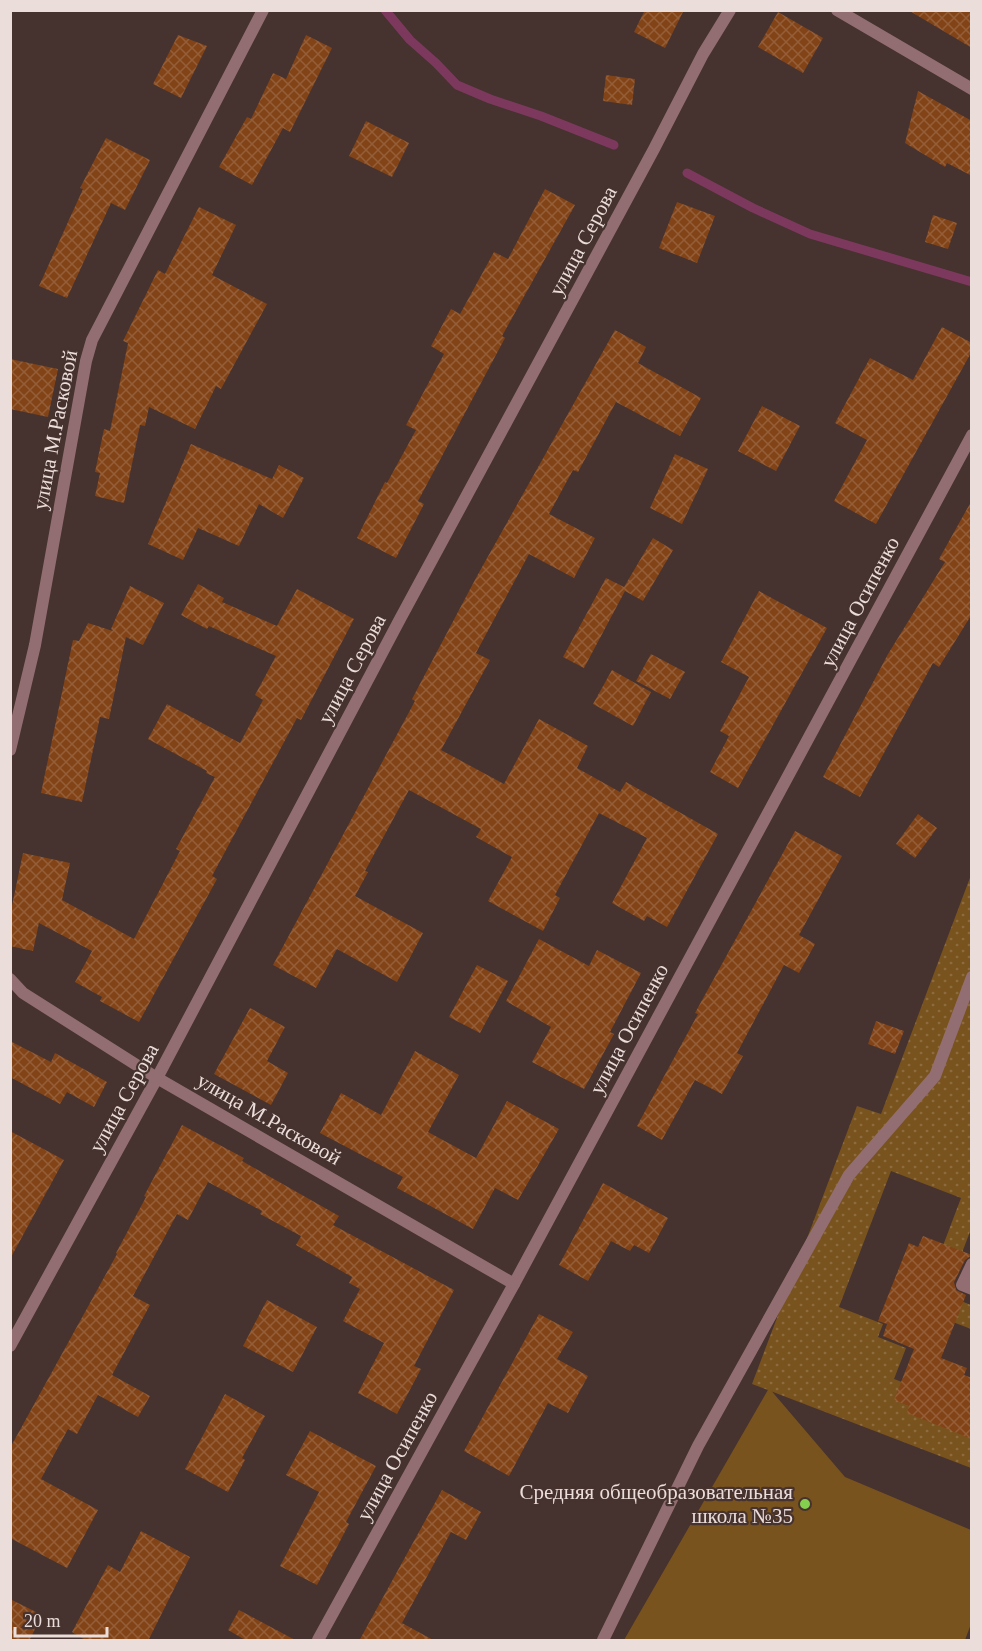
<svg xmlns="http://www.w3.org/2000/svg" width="982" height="1651" font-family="'Times New Roman',serif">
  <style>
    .green { fill: url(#green-dots) }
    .pitch { fill: #79531e }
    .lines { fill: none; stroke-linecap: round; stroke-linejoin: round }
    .stream { stroke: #7c395d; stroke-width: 9 }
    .building { fill: url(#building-cross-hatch) }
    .lane { stroke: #926e72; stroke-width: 12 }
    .street { stroke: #926e72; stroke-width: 12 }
    .poi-dot { fill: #84cf4d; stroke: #46322e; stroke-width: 2 }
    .labels { text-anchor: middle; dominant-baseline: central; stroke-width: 4.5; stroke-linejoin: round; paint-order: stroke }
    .street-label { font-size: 21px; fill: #eaddda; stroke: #46322e }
    .poi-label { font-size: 21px; fill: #eaddda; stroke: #46322e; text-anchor: end }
  </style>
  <defs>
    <pattern id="green-dots" width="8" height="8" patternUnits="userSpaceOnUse" patternTransform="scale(1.5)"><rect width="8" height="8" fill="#79531e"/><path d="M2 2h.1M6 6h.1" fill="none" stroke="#8c6b3e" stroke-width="1.8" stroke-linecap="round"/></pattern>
    <pattern id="building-cross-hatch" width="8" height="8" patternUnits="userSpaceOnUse" patternTransform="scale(1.5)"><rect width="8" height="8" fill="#824317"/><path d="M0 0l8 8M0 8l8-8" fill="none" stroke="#945e38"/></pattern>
  </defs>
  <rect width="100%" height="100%" fill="#46322e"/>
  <polygon class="green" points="971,875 971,1229 946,1295 971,1305 971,1329 919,1309 961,1198 891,1171 839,1307 883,1324 878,1337 906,1348 894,1379 971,1408 971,1468 752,1384 857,1106 881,1114"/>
  <polygon class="pitch" points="769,1388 845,1477 971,1530 971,1624 965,1640 624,1640"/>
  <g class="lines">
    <g class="stream">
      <polyline points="385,10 410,40 436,63 457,85 490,99 541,116 614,145"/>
      <polyline points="687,173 753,208 810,234 972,282"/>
    </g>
  </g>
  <g class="building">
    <polygon points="645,10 684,10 665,48 634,32"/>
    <polygon points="908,10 972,10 972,48"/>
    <polygon points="778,12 823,38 803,73 758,47"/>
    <polygon points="178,35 207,46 181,98 153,84"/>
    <polygon points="306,35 332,48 290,132 283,128 252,185 219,167 247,117 251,119 273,73 286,79"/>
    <polygon points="606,75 635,79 632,105 603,101"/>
    <polygon points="918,91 972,121 972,176 947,163 945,167 905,143"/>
    <polygon points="366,121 409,143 392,177 349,156"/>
    <polygon points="106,138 150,160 125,210 111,203 67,298 39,286 83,189 80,188"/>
    <polygon points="545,189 575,205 502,336 505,338 418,501 424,504 396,558 357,538 385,482 387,483 416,430 406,425 444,354 431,346 451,309 460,314 494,252 508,259"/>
    <polygon points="677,202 715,216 697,263 659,248"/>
    <polygon points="199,207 236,225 212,275 267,304 221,389 216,386 195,429 149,407 145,426 140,425 124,503 95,496 100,473 95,472 104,429 110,431 128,343 123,341 158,270 165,274"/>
    <polygon points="933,215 957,223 948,249 925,242"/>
    <polygon points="942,327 972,343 972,351 876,524 834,501 867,440 835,423 870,358 913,380"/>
    <polygon points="615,330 646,347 638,363 701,398 680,436 616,402 578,472 573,470 549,514 595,538 574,578 529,554 476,653 490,660 441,750 504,784 539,719 588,746 577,768 620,792 626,782 718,834 667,927 647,916 644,921 612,903 647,838 599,813 555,895 560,898 543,931 488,901 512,857 476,837 481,829 409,790 365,871 368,872 355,896 423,933 397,982 337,949 316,988 273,965 415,701 412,699 477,576"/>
    <polygon points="10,359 58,369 48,417 10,409"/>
    <polygon points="762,406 800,426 776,471 738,451"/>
    <polygon points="191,444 272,479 279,465 304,478 283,518 259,504 239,546 198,528 183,560 148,544"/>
    <polygon points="675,454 708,469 682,524 650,508"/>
    <polygon points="972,500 972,614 939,667 933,663 860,797 823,777 888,654 945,562 939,559"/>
    <polygon points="653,538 673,550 643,601 625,591 584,668 563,657 606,578 624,587"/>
    <polygon points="198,584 224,598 222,602 277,626 297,589 354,619 301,720 297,718 212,876 217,879 139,1022 100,1001 102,997 75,982 92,951 39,923 33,951 10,946 10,915 23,853 70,863 62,900 134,939 180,851 176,849 215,777 206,773 207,771 148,739 167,704 240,743 263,700 255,695 276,656 209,626 207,629 181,615"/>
    <polygon points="130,586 164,603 143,645 126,637 109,719 100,717 82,802 41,793 73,640 79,641 88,623 113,631 111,629"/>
    <polygon points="759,591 827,628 738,788 710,772 729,736 720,731 749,677 721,662"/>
    <polygon points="651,654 685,672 670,699 636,681"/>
    <polygon points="612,670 651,692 633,726 593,704"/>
    <polygon points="918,814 937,828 915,858 896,844"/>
    <polygon points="795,831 842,856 799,935 815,944 799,973 784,965 737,1053 743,1056 722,1094 695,1080 662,1140 637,1126 698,1014 695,1013"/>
    <polygon points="539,939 589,966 597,950 641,973 610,1032 614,1034 584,1089 532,1062 551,1027 506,1001"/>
    <polygon points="477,965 508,981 480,1033 449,1017"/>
    <polygon points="250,1008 285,1027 267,1061 288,1073 271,1105 214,1074"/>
    <polygon points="876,1021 904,1031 895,1054 868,1044"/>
    <polygon points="10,1041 51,1062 55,1053 107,1082 94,1107 67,1092 60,1104 10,1077"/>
    <polygon points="415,1051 459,1075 428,1132 476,1158 507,1101 559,1129 518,1200 495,1188 473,1229 397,1188 403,1177 320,1133 341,1093 381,1115"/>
    <polygon points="182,1125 244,1158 242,1161 339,1216 333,1225 454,1290 414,1366 421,1369 397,1414 358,1393 384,1343 343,1321 360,1289 349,1283 352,1277 296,1245 301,1236 260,1214 262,1211 208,1182 188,1220 177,1214 133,1296 150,1305 112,1375 150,1396 138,1417 98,1395 77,1434 68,1429 41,1479 98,1510 67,1568 10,1538 10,1448 117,1254 116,1253 146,1197 144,1196"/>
    <polygon points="10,1131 64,1160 10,1259"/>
    <polygon points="603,1183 668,1218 649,1253 634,1245 630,1251 611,1241 588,1281 559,1265"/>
    <polygon points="923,1236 972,1255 965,1260 954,1282 956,1290 966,1295 941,1358 967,1368 964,1375 972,1378 972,1439 907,1413 909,1406 894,1400 914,1349 883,1336 887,1324 878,1321 909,1243 918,1247"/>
    <polygon points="267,1300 317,1327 293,1372 243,1346"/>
    <polygon points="539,1314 573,1332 557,1359 588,1376 568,1413 548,1403 509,1476 464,1451"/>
    <polygon points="225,1394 265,1416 242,1458 245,1460 228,1492 185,1469"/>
    <polygon points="310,1431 376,1466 346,1522 349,1524 317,1585 280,1566 319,1492 286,1475"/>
    <polygon points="442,1490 481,1512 466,1540 451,1532 402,1623 435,1641 359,1641"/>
    <polygon points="141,1531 190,1557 148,1641 87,1641 72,1632 108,1565 120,1572"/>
    <polygon points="10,1599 42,1615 29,1641 10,1641"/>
    <polygon points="239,1610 297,1641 247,1641 228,1630"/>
  </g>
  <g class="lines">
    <g class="lane">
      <polyline points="972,1264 962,1285 972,1289"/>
      <polyline points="603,1640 698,1446 849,1175 935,1076 972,977"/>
    </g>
    <g class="street">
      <polyline points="837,10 972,89"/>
      <polyline points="10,750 35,645 86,361 92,340 263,10"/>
      <polyline points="10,979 23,993 157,1078 514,1284"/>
      <polyline points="10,1346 157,1078 400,619 654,149 703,54 730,10"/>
      <polyline points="318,1640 514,1284 972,435"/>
    </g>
  </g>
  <circle class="poi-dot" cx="805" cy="1504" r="6"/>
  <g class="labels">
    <g class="street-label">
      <text transform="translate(583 241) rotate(-62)">улица Серова</text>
      <text transform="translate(55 430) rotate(-79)">улица М.Расковой</text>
      <text transform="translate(860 602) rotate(-62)">улица Осипенко</text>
      <text transform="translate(352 669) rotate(-62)">улица Серова</text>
      <text transform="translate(629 1029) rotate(-62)">улица Осипенко</text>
      <text transform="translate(124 1098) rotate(-61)">улица Серова</text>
      <text transform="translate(269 1119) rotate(30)">улица М.Расковой</text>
      <text transform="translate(397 1456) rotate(-61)">улица Осипенко</text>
    </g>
    <g class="poi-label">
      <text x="793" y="1492">Средняя общеобразовательная<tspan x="793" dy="24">школа №35</tspan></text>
    </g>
  </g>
  <rect width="982" height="1651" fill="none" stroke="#eaddda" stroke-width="24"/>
  <path d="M15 1627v9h92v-9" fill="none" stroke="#eaddda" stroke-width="3"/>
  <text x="24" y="1627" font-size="18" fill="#eaddda" stroke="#46322e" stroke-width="4.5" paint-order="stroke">20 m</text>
</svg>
